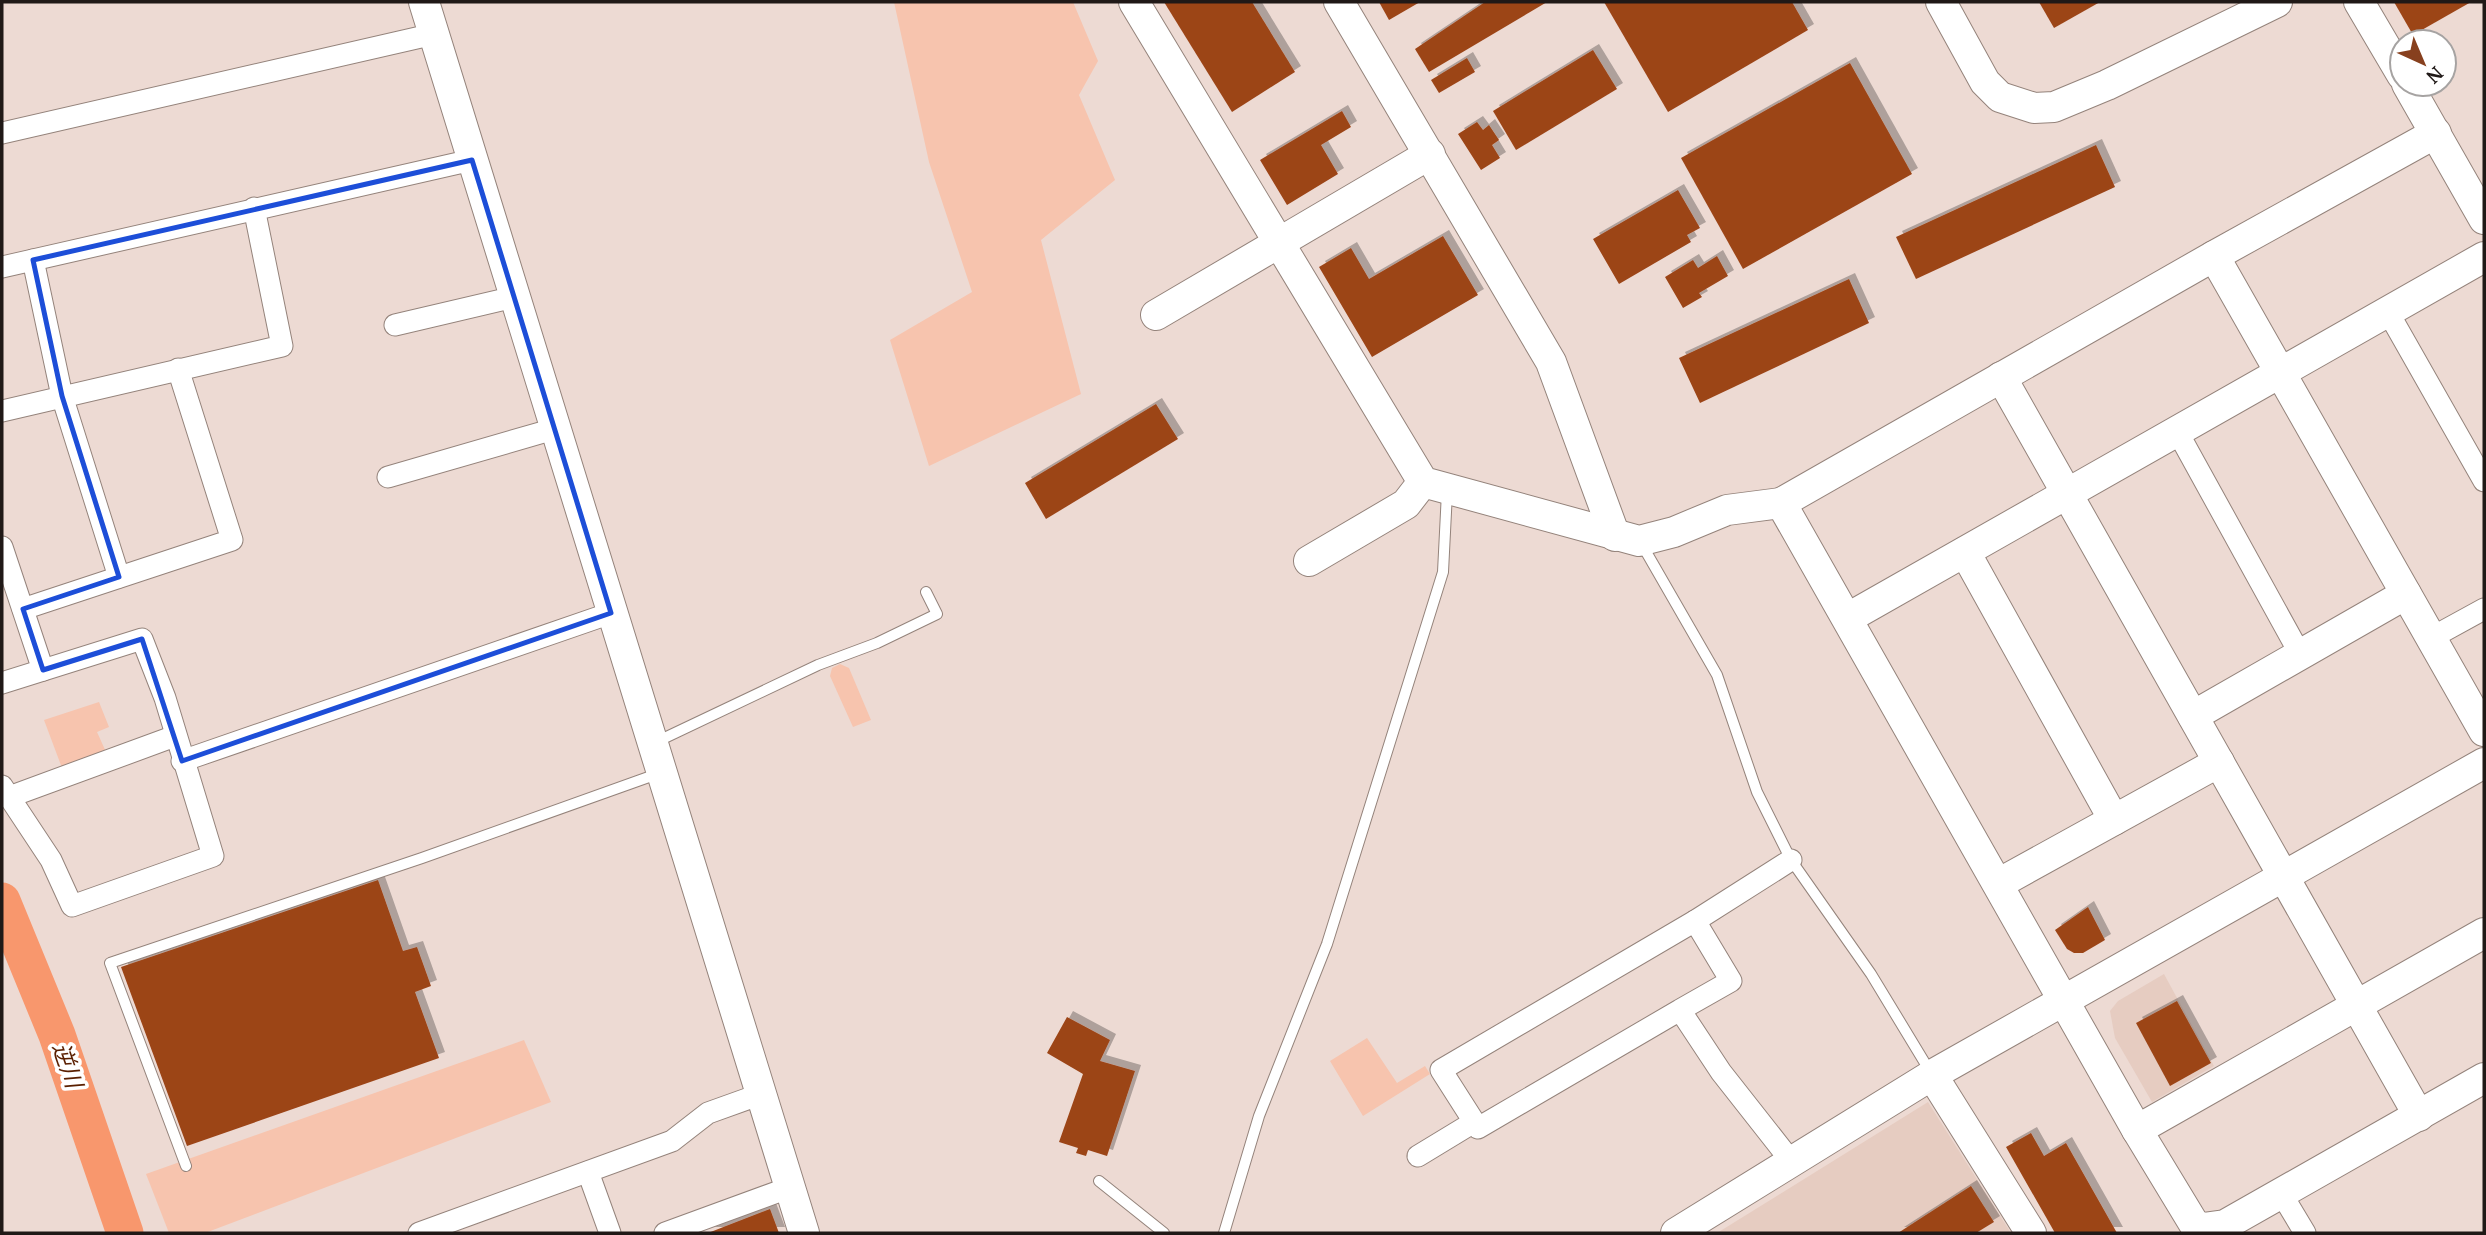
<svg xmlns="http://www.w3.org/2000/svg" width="2486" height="1235" font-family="'PT Serif','Noto Sans JP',serif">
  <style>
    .built { fill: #e6ccc1 }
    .green { fill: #f7c4ae }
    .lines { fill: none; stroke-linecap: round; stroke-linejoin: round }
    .river { stroke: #f8976d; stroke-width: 37 }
    .building { fill: #9c4417; filter: url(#shadow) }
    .lane-casing { stroke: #94837b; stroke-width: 12 }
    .street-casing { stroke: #94837b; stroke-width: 23 }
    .secondary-casing { stroke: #94837b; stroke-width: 32 }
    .lane { stroke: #fff; stroke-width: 10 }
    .street { stroke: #fff; stroke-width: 21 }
    .secondary { stroke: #fff; stroke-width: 30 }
    .marked { fill: none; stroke: #1d4ed8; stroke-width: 5; stroke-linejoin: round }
    .labels { text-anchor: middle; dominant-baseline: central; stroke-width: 7; stroke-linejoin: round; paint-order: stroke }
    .water-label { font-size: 23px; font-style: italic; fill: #5a1f00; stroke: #fff }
  </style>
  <defs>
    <filter id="shadow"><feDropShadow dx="6" dy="-6" stdDeviation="0" flood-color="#0004"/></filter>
  </defs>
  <rect width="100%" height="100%" fill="#eddad3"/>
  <g class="built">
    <polygon points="2164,974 2214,1066 2152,1102 2115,1038 2110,1011 2118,1001"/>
    <polygon points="1928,1102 2011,1233 1717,1233"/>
  </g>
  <g class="green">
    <polygon points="894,2 1073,2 1098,61 1079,95 1115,180 1041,240 1081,394 929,466 890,340 972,292 929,162"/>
    <polygon points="840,664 849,668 871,720 853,727 830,676 832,668"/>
    <polygon points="99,702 109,727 97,732 106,752 62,768 44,720"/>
    <polygon points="1367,1038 1397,1083 1425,1066 1430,1074 1363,1116 1330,1061"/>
    <polygon points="524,1040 551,1102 205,1233 169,1233 146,1174"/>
  </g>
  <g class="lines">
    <polyline class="river" points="2,901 57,1035 125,1233"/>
  </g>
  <g class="building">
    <polygon points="1164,2 1252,2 1295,72 1232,112"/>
    <polygon points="1379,2 1420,2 1389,20"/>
    <polygon points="1485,2 1547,2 1429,72 1415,49"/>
    <polygon points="1604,2 1792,2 1808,30 1668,112"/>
    <polygon points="2039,2 2100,2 2054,28"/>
    <polygon points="2394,2 2471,2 2413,35"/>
    <polygon points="1593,50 1617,89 1516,150 1493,111"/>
    <polygon points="1467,58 1475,72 1439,93 1431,80"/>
    <polygon points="1850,63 1912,174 1743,269 1681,158"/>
    <polygon points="1342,111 1351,127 1321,145 1338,174 1287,205 1260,160"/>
    <polygon points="1477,122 1483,130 1489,125 1499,140 1492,145 1500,158 1481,170 1458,134"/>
    <polygon points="2096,145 2115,187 1916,279 1896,237"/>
    <polygon points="1678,190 1700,228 1687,235 1691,242 1619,284 1593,239"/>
    <polygon points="1443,236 1478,295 1372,357 1319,267 1351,248 1369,279"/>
    <polygon points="1717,256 1728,276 1699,293 1702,297 1683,308 1665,277 1693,260 1698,268"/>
    <polygon points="1849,279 1869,323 1700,403 1679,358"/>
    <polygon points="1156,404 1178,439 1046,519 1025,483"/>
    <polygon points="378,880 403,951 417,947 431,986 415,992 439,1058 187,1146 121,967"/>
    <polygon points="2088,907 2105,940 2083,953 2074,953 2067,949 2055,930"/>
    <polygon points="2177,1001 2211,1063 2170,1086 2136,1023"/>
    <polygon points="1067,1017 1110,1040 1100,1061 1135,1071 1107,1156 1088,1150 1086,1156 1076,1153 1078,1148 1059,1142 1083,1074 1047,1053"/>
    <polygon points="2031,1133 2044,1156 2066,1143 2117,1233 2055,1233 2006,1147"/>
    <polygon points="1971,1186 1994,1222 1976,1233 1898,1233"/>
    <polygon points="770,1209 779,1233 708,1233"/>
  </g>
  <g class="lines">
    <defs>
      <g id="lane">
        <polyline points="1641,543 1717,675 1757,792 1791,860 1871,974 1931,1073"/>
        <polyline points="656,742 818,665 877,643 937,614 926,592"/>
        <polyline points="186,1166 110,963 422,858 660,773"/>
        <polyline points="1099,1181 1164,1233"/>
        <polyline points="1224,1233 1259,1116 1327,944 1443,572 1447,492"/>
      </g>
      <g id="street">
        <polyline points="2,133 434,34"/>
        <polyline points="33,260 62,396 119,577"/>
        <polyline points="2,267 472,160"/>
        <polyline points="2388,312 2484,481"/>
        <polyline points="395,325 514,297"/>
        <polyline points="2,411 282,346 254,208"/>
        <polyline points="2177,431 2300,654"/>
        <polyline points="388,477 554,429"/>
        <polyline points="2,547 43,670"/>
        <polyline points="23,609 232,540 178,369"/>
        <polyline points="2431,638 2484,609"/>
        <polyline points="2,683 142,639 165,698 213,856 72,906 51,860 2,786"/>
        <polyline points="182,761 611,613"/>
        <polyline points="9,797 175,736"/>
        <polyline points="1695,921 1791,860"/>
        <polyline points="1680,1010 1731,981 1695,921 1441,1070 1478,1128 1680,1010 1721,1072 1791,1161"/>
        <polyline points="1418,1156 1474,1122"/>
        <polyline points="588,1172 610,1233"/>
        <polyline points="2281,1193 2305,1233"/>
        <polyline points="419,1233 672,1141 708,1113 761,1094"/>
        <polyline points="665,1233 791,1187"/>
      </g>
      <g id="secondary">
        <polyline points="424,2 804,1233"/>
        <polyline points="1134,2 1423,482 1639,541 1674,532 1727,510 1781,503 2137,1130 2194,1224 2203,1228 2225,1225 2484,1078"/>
        <polyline points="1339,2 1551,362 1615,536"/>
        <polyline points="1941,2 1985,82 2000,97 2034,108 2054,107 2107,85 2277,2"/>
        <polyline points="2359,2 2402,75"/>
        <polyline points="2407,84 2484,219"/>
        <polyline points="2214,256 2484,731"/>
        <polyline points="1156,315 1430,154"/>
        <polyline points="2001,377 2419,1116"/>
        <polyline points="1781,503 2214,256 2436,133"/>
        <polyline points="1965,552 2114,820"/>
        <polyline points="1309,561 1406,504 1423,482"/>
        <polyline points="1848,618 2484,257"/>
        <polyline points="2193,716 2406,594"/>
        <polyline points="1998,884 2219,762"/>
        <polyline points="1932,1075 2031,1233"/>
        <polyline points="2137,1130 2484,933"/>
        <polyline points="1676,1233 1932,1075 2484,763"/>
      </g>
    </defs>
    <use href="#lane" class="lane-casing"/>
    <use href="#street" class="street-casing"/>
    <use href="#secondary" class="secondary-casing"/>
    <use href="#lane" class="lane"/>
    <use href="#street" class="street"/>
    <use href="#secondary" class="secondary"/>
  </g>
  <path class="marked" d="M472,160L611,613L182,761L142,639L43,670L23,609L119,577L62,396L33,260Z"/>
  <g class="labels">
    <g class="water-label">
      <text transform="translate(68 1065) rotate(71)">逆川</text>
    </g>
  </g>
  <rect width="2486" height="1235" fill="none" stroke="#201917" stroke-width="7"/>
  <g transform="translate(2423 63) rotate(136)"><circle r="33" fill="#ffffff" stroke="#a6a3a2" stroke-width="2"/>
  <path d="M0-5L12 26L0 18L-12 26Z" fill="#87401e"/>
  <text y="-10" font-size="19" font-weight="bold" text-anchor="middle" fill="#201917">N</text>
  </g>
</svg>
